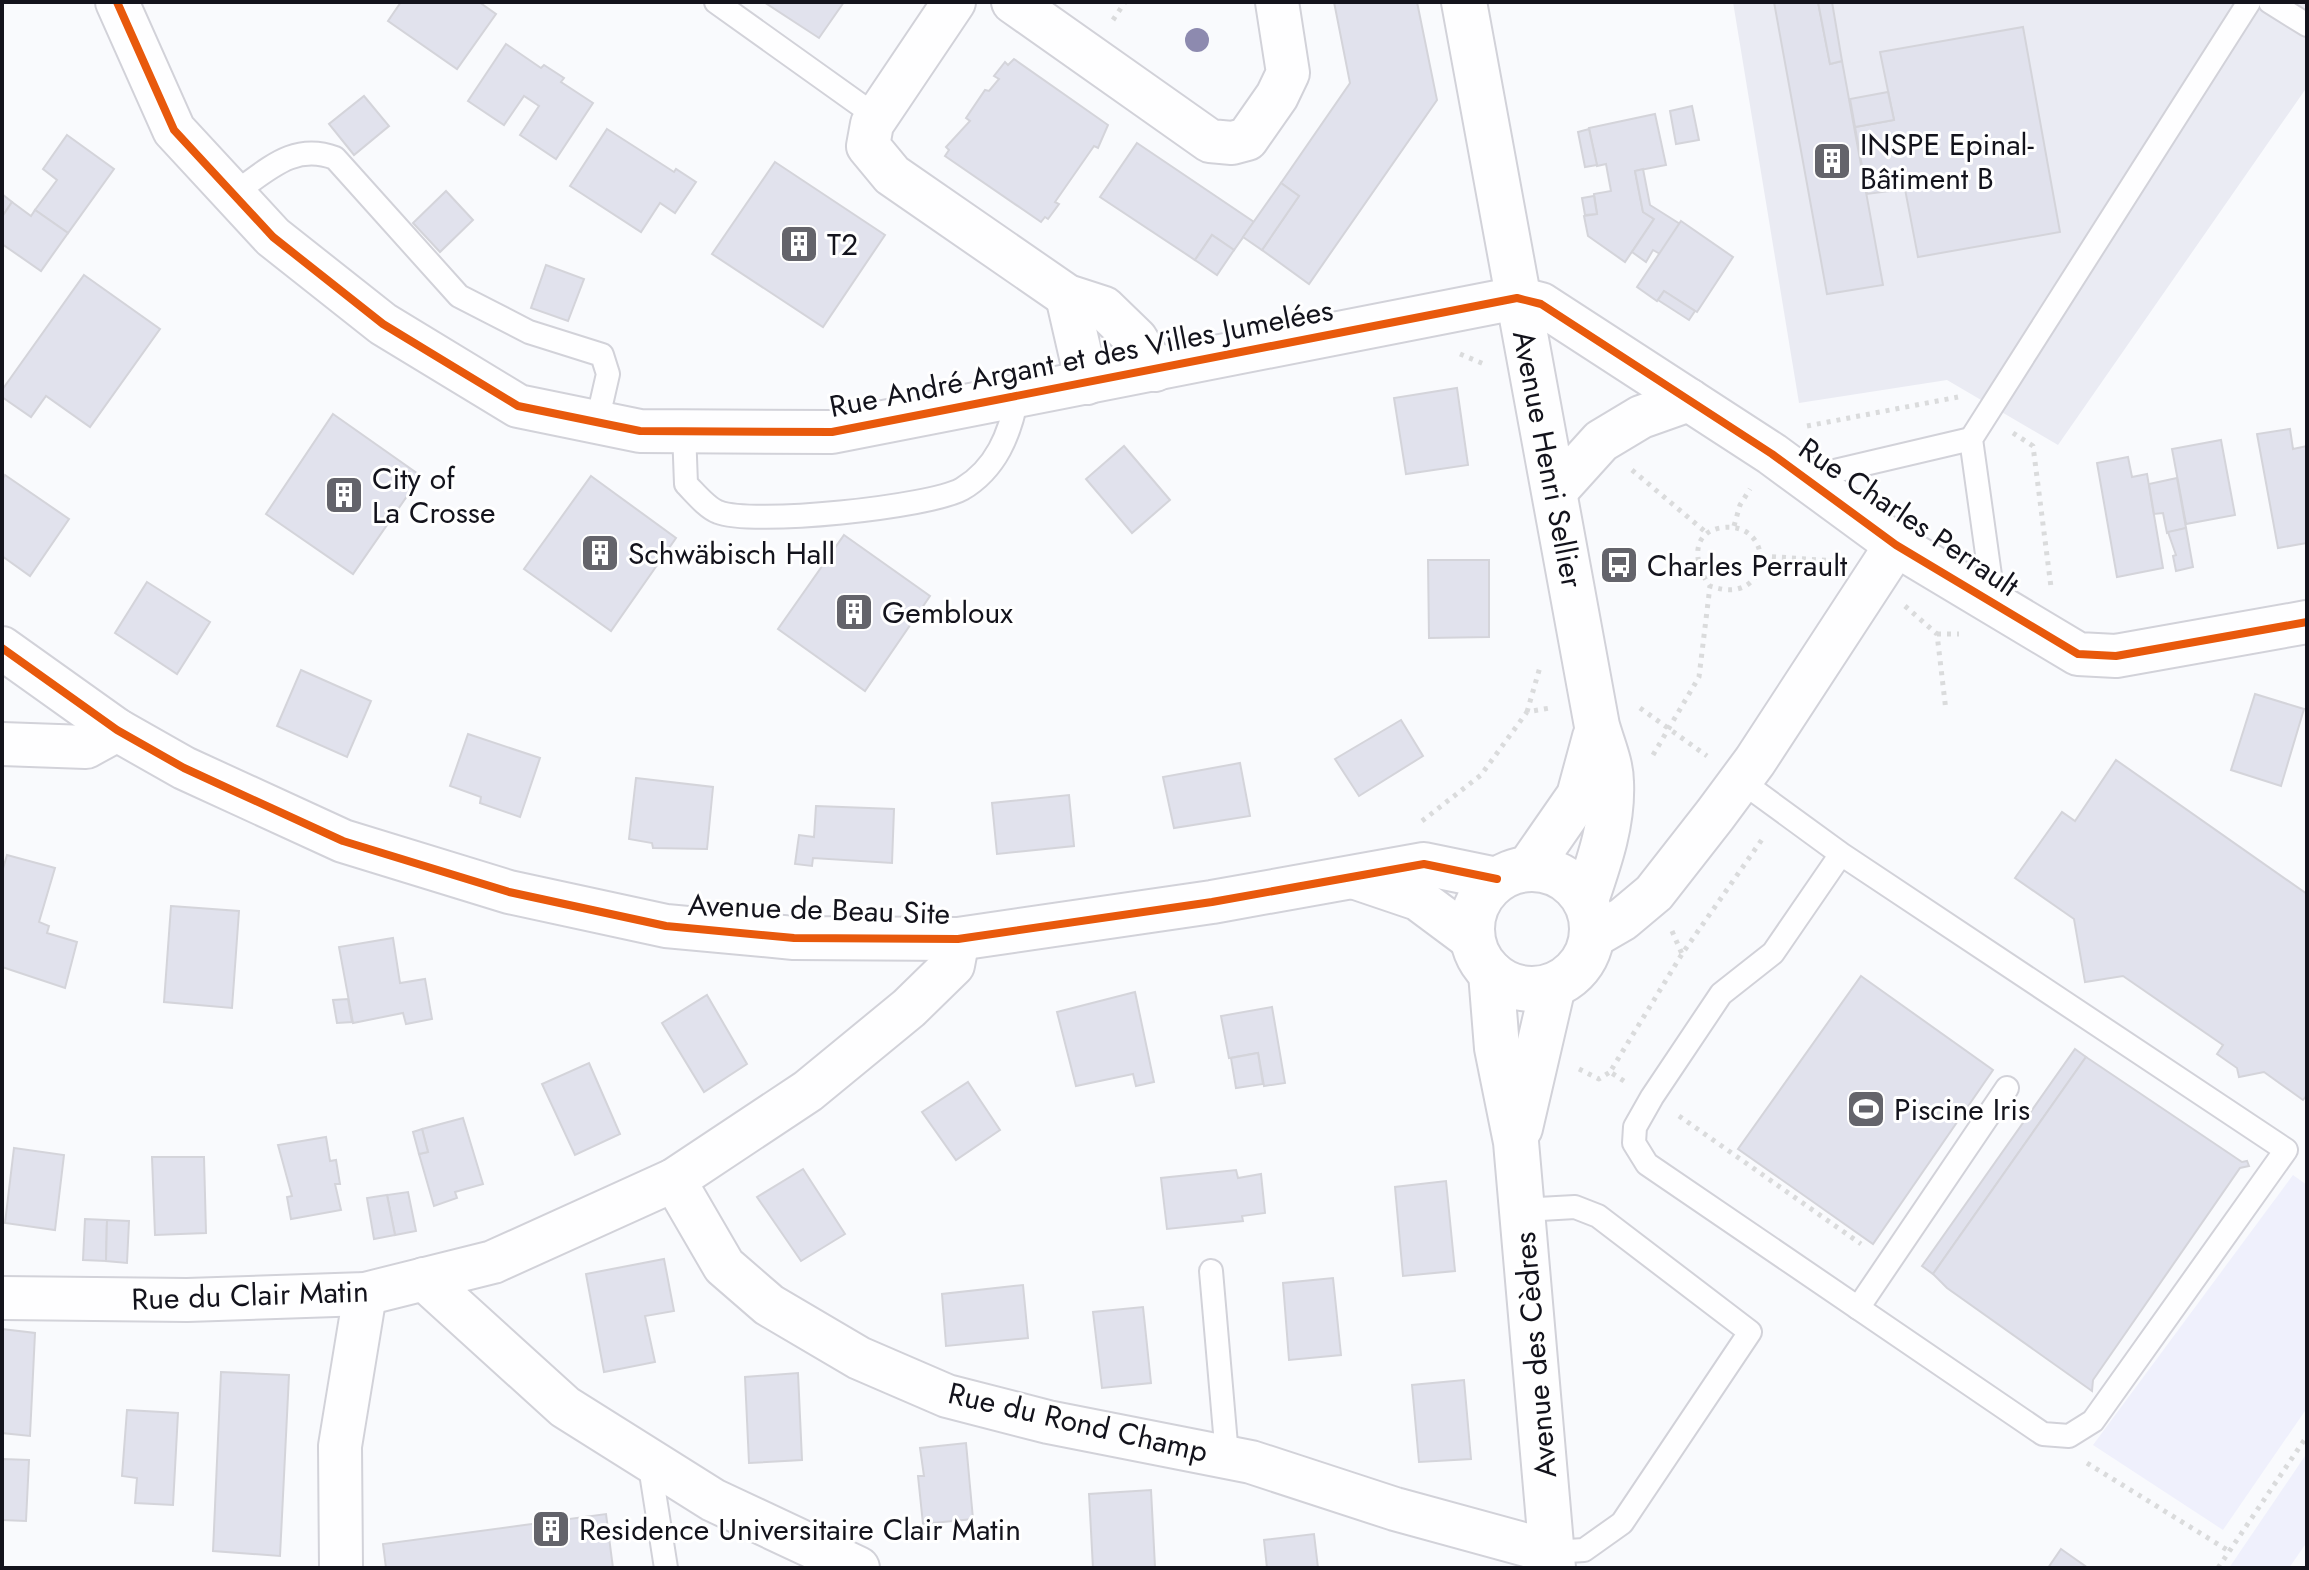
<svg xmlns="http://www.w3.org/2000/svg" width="2309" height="1570" font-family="Jost,sans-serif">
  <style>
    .built { fill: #eaebf3 }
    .green { fill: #eff0fc }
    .building { fill: #e1e2ed; stroke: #d4d4da; stroke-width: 2 }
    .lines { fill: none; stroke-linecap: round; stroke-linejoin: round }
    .service-casing { stroke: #d2d2d9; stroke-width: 26 }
    .minor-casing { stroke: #d2d2d9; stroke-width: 46 }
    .tertiary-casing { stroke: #d2d2d9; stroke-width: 48 }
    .path { stroke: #dadbdc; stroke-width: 5; stroke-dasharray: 4 6; stroke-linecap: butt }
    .service { stroke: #fefeff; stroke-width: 22 }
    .minor { stroke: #fefeff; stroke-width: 42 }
    .tertiary { stroke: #fefeff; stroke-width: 44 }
    .cycleway-casing { stroke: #fff; stroke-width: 13 }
    .cycleway { stroke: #e8590c; stroke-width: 8 }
    .tree { fill: #8d8aaf }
    .labels { text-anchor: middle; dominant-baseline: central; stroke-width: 6; stroke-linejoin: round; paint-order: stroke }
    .poi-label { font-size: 30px; fill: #13131c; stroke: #fff; text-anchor: start }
    .street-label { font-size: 30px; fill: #13131c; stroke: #fff }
  </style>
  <rect width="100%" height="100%" fill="#f9fafd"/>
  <polygon class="built" points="1733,2 2307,2 2307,87 2058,445 1947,380 1799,403"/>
  <g class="green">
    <polygon points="2293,1175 2307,1185 2307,1408 2223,1530 2093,1445"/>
    <polygon points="2307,1453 2307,1542 2289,1568 2229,1568"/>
  </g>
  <g class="building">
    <polygon points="401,2 479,2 496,14 457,69 388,21"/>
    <polygon points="764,2 844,2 819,38"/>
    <polygon points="1334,2 1417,2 1437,100 1309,284 1262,250 1299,196 1281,183 1350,83"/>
    <polygon points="1774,2 1818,2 1830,64 1842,61 1883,285 1827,294"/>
    <polygon points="1818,2 1832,2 1842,61 1830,64"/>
    <polygon points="2023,27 2060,232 1918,257 1905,189 1867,194 1855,127 1894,120 1880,52"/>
    <polygon points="506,44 541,68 544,65 564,78 561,82 593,103 556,159 520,135 539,106 524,96 504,125 468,101"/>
    <polygon points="1014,59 1108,125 1098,148 1094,146 1055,202 1059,204 1048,219 1045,217 1041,222 945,156 949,150 946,147 970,121 966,118 985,90 989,91 999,79 994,76 1005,62 1008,65"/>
    <polygon points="1888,92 1894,120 1855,127 1850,99"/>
    <polygon points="364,96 389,126 354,155 329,124"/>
    <polygon points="1692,106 1699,140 1676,144 1670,111"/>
    <polygon points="1655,114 1666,165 1635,171 1643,212 1654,219 1625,262 1588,236 1584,216 1597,214 1594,194 1611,191 1606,164 1597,166 1589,128"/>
    <polygon points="607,129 674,172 676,169 696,182 675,213 660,203 641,232 570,186"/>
    <polygon points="1589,129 1597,165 1585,167 1578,132"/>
    <polygon points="67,135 114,169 68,233 35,210 57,180 43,169"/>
    <polygon points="1137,143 1254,222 1234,250 1212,235 1195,260 1100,197"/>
    <polygon points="775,162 885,235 823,327 712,254"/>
    <polygon points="1643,169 1650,205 1680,224 1660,254 1653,250 1646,262 1632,252 1654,219 1643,212 1635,171"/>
    <polygon points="1281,183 1299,196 1262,250 1243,237"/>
    <polygon points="446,191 473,220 440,252 413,223"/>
    <polygon points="2,194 12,202 2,217"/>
    <polygon points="1594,196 1597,214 1585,215 1582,198"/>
    <polygon points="12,202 31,216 35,210 68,233 41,271 2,244 2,217"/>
    <polygon points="1681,221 1733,257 1697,312 1664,291 1657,301 1637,287"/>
    <polygon points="1212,235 1234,250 1217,275 1195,260"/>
    <polygon points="546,265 584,279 568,321 531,308"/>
    <polygon points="84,275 160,329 90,427 46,396 31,417 2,397 2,390"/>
    <polygon points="1664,291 1695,311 1689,320 1658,300"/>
    <polygon points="1457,388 1468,465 1406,474 1394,398"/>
    <polygon points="333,414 421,476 353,574 266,514"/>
    <polygon points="2290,429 2293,449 2307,446 2307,543 2278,548 2257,434"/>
    <polygon points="2221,440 2235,515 2186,524 2172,449"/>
    <polygon points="1124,446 1170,500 1132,533 1086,479"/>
    <polygon points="2128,457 2132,477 2147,474 2163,568 2117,577 2097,463"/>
    <polygon points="5,475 69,519 30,576 2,556 2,480"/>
    <polygon points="591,476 676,538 611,631 524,569"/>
    <polygon points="2177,478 2186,528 2167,533 2163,513 2154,514 2149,484"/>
    <polygon points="2186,528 2193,567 2176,571 2173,556 2176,555 2168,532"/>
    <polygon points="844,535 930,596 865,691 778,629"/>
    <polygon points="1428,560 1489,560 1489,637 1429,638"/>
    <polygon points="147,582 210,622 177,674 115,633"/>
    <polygon points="301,670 371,701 347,757 277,726"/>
    <polygon points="2255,694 2304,709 2281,786 2231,770"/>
    <polygon points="1401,720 1423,756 1359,796 1335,759"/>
    <polygon points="468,734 540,758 520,817 480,803 481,797 450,786"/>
    <polygon points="2116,760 2307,894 2307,1095 2303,1100 2264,1072 2239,1077 2237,1068 2217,1054 2223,1045 2123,976 2085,982 2074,919 2015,878 2062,812 2075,821"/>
    <polygon points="1240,763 1250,816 1174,828 1163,777"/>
    <polygon points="636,778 713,787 707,849 653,848 652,843 629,839"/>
    <polygon points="1069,795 1074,846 997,854 992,803"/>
    <polygon points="816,806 894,809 892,863 813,858 812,866 795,864 799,835 814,837"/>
    <polygon points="7,855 55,868 39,922 49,926 47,933 77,942 65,988 2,967 2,872"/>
    <polygon points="171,906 239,911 232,1008 164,1002"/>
    <polygon points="393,938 400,983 425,979 432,1019 406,1024 403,1013 353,1023 339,947"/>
    <polygon points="1861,976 1993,1070 1873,1244 1738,1149"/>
    <polygon points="1135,992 1154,1082 1136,1086 1133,1074 1076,1086 1057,1012"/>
    <polygon points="707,995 747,1064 704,1092 662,1023"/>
    <polygon points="348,999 352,1022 337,1023 333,1000"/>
    <polygon points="1272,1007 1285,1083 1264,1086 1258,1053 1229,1058 1221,1016"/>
    <polygon points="2075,1049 2086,1057 1933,1274 1922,1266"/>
    <polygon points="1258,1053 1263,1084 1236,1088 1231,1058"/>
    <polygon points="2086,1057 2242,1162 2247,1161 2249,1166 2240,1168 2093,1380 2092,1391 1947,1288 1933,1274"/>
    <polygon points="589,1063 620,1134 575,1155 542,1084"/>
    <polygon points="968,1082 1000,1130 956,1160 922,1112"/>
    <polygon points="463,1118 483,1184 455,1192 457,1198 434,1206 419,1154 428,1152 422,1129"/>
    <polygon points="422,1129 428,1152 419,1154 413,1132"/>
    <polygon points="326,1137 330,1161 336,1160 340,1184 335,1184 341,1210 291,1219 287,1197 292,1196 278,1145"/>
    <polygon points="14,1148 64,1155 55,1230 5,1223"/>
    <polygon points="152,1157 204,1157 206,1233 155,1235"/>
    <polygon points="803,1169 845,1234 801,1261 757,1197"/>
    <polygon points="1236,1170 1238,1178 1261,1174 1265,1213 1242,1216 1243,1221 1167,1229 1161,1178"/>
    <polygon points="1446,1181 1455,1271 1403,1276 1395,1187"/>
    <polygon points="408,1192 416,1231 395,1235 387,1195"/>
    <polygon points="387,1195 395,1235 374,1239 367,1198"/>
    <polygon points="85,1219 107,1220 106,1261 83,1260"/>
    <polygon points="107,1220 129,1221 127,1263 106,1261"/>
    <polygon points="664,1259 674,1311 645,1316 655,1362 604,1372 586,1274"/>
    <polygon points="1333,1278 1341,1355 1289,1360 1283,1283"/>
    <polygon points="1023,1285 1028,1338 946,1346 942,1294"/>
    <polygon points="1143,1307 1151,1383 1102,1388 1093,1312"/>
    <polygon points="2,1329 35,1333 30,1436 2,1433"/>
    <polygon points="221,1372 289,1375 280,1556 213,1551"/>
    <polygon points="798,1373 802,1460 749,1463 745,1377"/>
    <polygon points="1464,1380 1471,1459 1419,1462 1412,1385"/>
    <polygon points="127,1410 178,1413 173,1505 135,1503 137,1478 122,1476"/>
    <polygon points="966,1443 973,1519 923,1524 918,1476 924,1476 920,1448"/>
    <polygon points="2,1459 29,1460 26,1521 2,1520"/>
    <polygon points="1151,1490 1155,1567 1093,1568 1089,1494"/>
    <polygon points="606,1514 613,1568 386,1568 383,1544"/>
    <polygon points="1314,1534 1318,1568 1267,1568 1264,1540"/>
    <polygon points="2061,1549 2088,1568 2048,1568"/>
  </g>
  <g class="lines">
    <defs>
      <g id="service">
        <polyline points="716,2 877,117"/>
        <polyline points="2270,2 2307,25"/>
        <path d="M233,194C267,171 293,142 335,158L459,296L529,332L602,355L608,374L597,422"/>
        <path d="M684,431L686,484C695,493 707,508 718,512C752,526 930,507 962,489C996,469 1010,434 1017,397"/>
        <polyline points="1805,478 1971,439"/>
        <polyline points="1994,604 1971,439 2249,2"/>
        <polyline points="1741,781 1841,854 1773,953 1721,994 1652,1097 1635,1127 1634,1143 1647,1164 2043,1434 2069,1436 2093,1421 2286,1150 1841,854"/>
        <polyline points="1522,1210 1575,1207 1598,1216 1750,1332 1622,1523 1584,1550 1552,1552"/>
        <polyline points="1211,1271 1227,1456"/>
        <polyline points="1858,1308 2007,1088"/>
        <polyline points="649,1460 666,1568"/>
      </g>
      <g id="minor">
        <polyline points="117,2 174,130 273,237 383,324 518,406 640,431 832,432 1517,298 1541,304 1772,454 1896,545 2078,654 2116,656 2307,622"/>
        <polyline points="954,2 872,124 868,146 892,175 1067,296 1104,308 1136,339 1155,370"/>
        <polyline points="1013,2 1210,141 1232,143 1247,139 1277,96 1288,73 1277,2"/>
        <polyline points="1067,296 1087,383"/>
        <polyline points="1554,493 1601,441 1641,417 1689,400"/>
        <polyline points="2,648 117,730 184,768 343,841 509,892 666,926 794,938 958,939 1212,902 1424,864 1497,879"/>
        <polyline points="2,744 86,747 117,730"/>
        <polyline points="1356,878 1418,899 1473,940"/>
        <polyline points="1592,937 1623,919 1654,893 1715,815 1755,761 1896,545"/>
        <polyline points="674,1180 724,1266 769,1305 859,1358 947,1396 1048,1422 1251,1462 1395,1509 1552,1552"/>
        <polyline points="424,1279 565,1407 713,1500 858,1568"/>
        <polyline points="2,1298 187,1300 365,1294 493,1262 674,1180 808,1091 909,1008 953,965 958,939"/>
        <polyline points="341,1568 340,1446 365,1294"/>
      </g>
      <g id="tertiary">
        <path d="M1464,2L1597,726C1602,744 1611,764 1611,782C1613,823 1599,862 1586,900"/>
        <polyline points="1529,868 1579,796 1595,737"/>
        <circle cx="1532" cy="929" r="60"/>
        <polyline points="1491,973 1497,1048 1516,1142 1553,1568"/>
        <polyline points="1520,1128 1553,986"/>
      </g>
    </defs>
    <use href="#service" class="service-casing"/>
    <use href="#minor" class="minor-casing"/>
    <use href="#tertiary" class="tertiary-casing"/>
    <g class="path">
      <polyline points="1113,20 1125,2"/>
      <polyline points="1460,354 1484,364"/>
      <polyline points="1807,426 1958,397"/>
      <polyline points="2013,433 2033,446 2051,587"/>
      <polyline points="1632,470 1708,534"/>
      <polyline points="1734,526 1740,505 1750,489"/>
      <polyline points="1762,556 1836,561"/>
      <polyline points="1905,606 1937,634 1946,711"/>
      <polyline points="1937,634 1959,634"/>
      <polyline points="1640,708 1707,756"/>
      <polyline points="1527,712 1540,667"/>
      <path d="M1653,755L1699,677L1710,586C1696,568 1688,534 1720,528C1777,518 1774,609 1710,586"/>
      <polyline points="1422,821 1481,775 1527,712 1550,708"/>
      <polyline points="1672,931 1682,954 1763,838"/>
      <polyline points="1579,1069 1599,1079 1610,1072"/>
      <polyline points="1624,1081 1610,1072 1682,954"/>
      <polyline points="1679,1116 1861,1244"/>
      <polyline points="2087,1463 2229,1551"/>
      <polyline points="2218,1568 2307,1436"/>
    </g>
    <use href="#service" class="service"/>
    <use href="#minor" class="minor"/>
    <use href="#tertiary" class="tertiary"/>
    <defs>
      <g id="cycleway">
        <polyline points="117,2 174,130 273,237 383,324 518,406 640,431 832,432 1517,298 1541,304 1772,454 1896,545 2078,654 2116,656 2307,622"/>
        <polyline points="2,648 117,730 184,768 343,841 509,892 666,926 794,938 958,939 1212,902 1424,864 1497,879"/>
      </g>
    </defs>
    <use href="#cycleway" class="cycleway-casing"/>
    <use href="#cycleway" class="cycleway"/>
  </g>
  <circle class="tree" cx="1197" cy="40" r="12"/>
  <defs>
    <symbol id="building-square" viewBox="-11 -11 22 22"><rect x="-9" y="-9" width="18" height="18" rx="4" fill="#64646b" stroke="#fff"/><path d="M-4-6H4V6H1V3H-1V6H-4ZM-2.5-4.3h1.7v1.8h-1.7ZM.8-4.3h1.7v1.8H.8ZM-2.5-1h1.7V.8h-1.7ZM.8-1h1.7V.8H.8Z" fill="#fff"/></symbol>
    <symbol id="bus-square" viewBox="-11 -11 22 22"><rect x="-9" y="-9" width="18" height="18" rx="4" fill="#64646b" stroke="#fff"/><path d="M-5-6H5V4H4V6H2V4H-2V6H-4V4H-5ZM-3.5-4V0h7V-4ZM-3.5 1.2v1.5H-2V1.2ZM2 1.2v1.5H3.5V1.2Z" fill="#fff"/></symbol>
    <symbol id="stadium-square" viewBox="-11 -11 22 22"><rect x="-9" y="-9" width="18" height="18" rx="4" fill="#64646b" stroke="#fff"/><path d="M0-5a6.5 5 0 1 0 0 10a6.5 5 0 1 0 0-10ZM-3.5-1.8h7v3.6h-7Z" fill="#fff"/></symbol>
  </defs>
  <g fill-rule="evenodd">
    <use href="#building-square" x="1810" y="139" width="44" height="44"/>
    <use href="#building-square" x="777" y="222" width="44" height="44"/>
    <use href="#building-square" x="322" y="473" width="44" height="44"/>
    <use href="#building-square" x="578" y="531" width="44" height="44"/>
    <use href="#bus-square" x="1597" y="543" width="44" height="44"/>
    <use href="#building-square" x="832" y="590" width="44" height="44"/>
    <use href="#stadium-square" x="1844" y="1087" width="44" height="44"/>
    <use href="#building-square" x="529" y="1507" width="44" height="44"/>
  </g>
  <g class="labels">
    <g class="poi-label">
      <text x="1860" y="144">INSPE Epinal-<tspan x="1860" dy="34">Bâtiment B</tspan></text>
      <text x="827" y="244">T2</text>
      <text x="372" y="478">City of<tspan x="372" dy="34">La Crosse</tspan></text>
      <text x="628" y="553">Schwäbisch Hall</text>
      <text x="1647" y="565">Charles Perrault</text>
      <text x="882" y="612">Gembloux</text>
      <text x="1894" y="1109">Piscine Iris</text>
      <text x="579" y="1529">Residence Universitaire Clair Matin</text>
    </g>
    <g class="street-label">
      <text transform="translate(1081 358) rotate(-11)">Rue André Argant et des Villes Jumelées</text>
      <text transform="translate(1548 459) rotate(79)">Avenue Henri Sellier</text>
      <text transform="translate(1909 517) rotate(34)">Rue Charles Perrault</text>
      <text transform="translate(819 909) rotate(2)">Avenue de Beau Site</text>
      <text transform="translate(250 1295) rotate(-2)">Rue du Clair Matin</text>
      <text transform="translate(1535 1355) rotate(-95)">Avenue des Cèdres</text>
      <text transform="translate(1078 1422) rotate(13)">Rue du Rond Champ</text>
    </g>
  </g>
  <rect width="2309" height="1570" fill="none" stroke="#13131c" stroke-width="8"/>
</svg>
